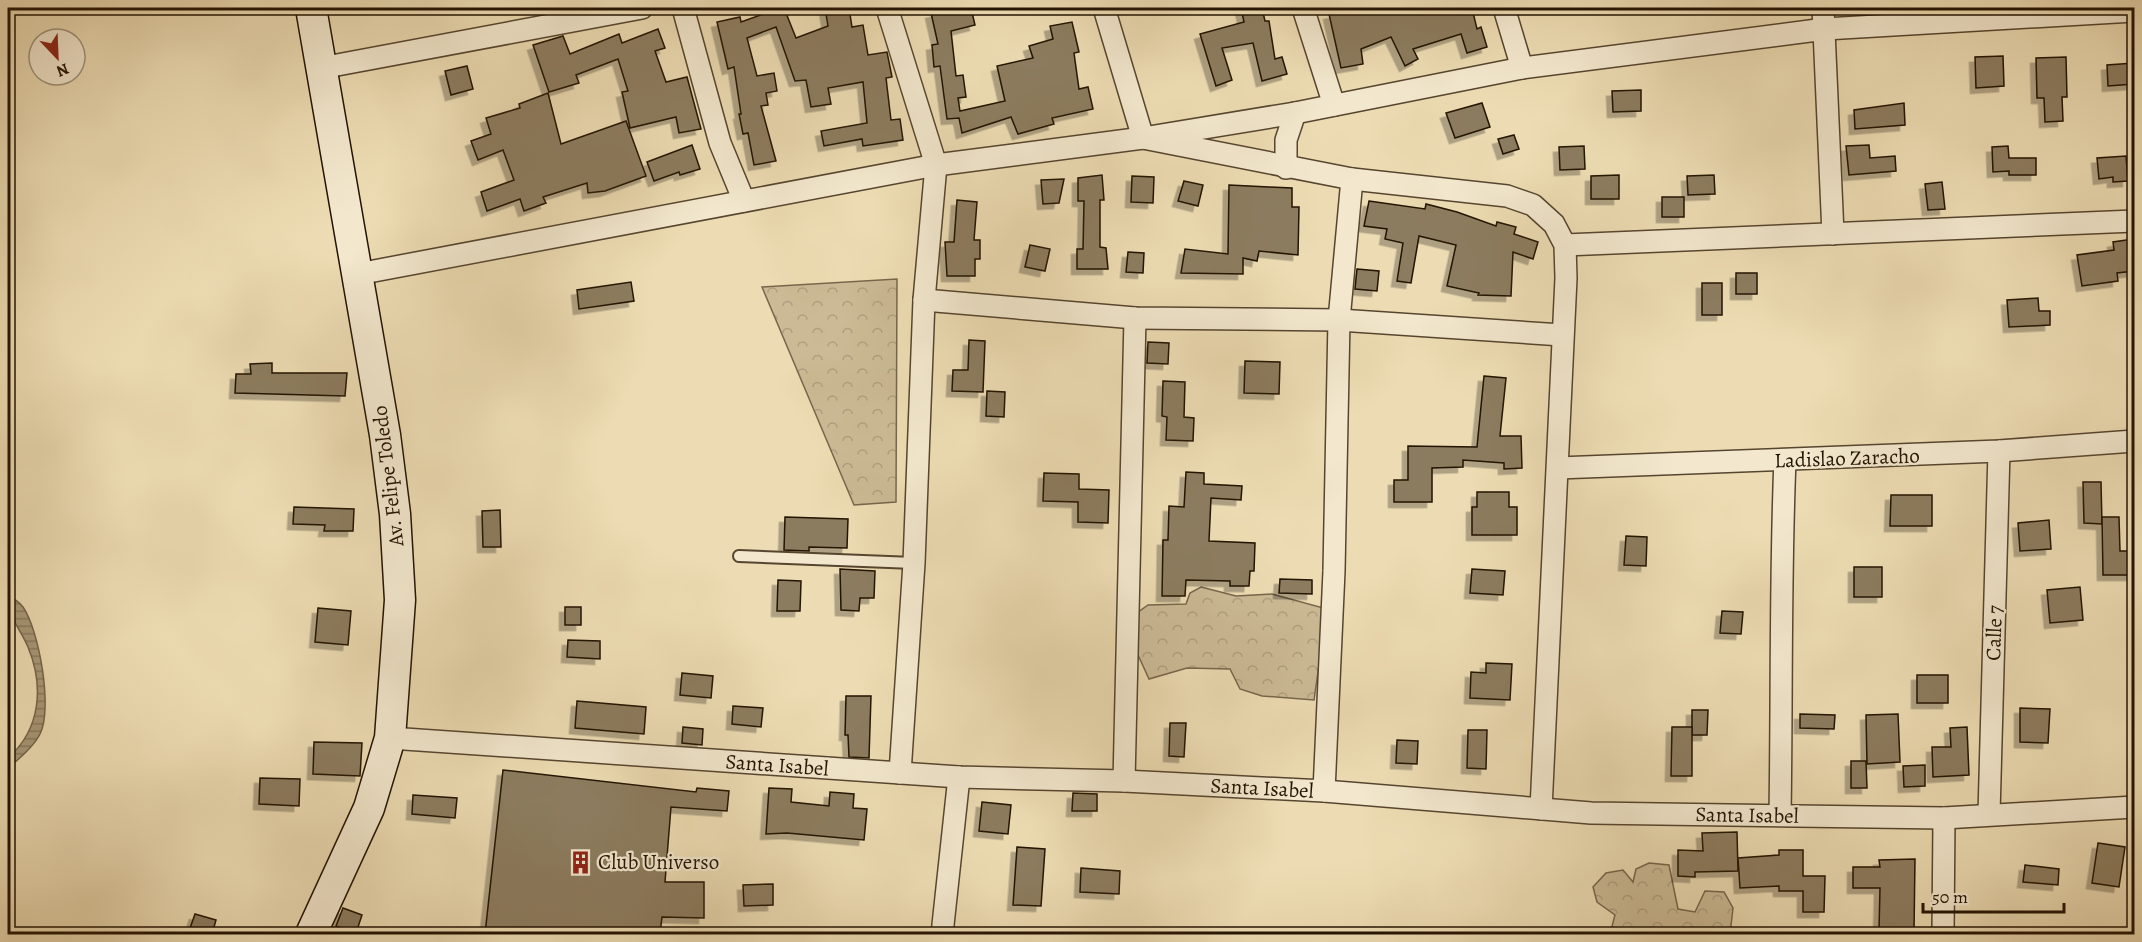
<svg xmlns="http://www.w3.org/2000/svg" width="2142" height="942" font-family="Alegreya,serif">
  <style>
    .forest { fill: url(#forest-crowns); stroke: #77664c; stroke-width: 1.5 }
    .water { fill: url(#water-rules); stroke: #736349; stroke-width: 1.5 }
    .building { fill: #8c7c5f; stroke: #231303; stroke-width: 1.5; filter: url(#shadow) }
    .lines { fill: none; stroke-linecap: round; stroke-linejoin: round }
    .service-casing { stroke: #56452f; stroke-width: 14 }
    .minor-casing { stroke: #56452f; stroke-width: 24 }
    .secondary-casing { stroke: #231303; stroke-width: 33 }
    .service { stroke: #f3e8ce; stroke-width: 10 }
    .minor { stroke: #f3e8ce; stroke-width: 21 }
    .secondary { stroke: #f3e8ce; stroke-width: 30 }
    .labels { text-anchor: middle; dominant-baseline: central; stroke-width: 4.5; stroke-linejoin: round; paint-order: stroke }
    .street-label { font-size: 21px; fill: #231303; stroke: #f3e8ce }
    .poi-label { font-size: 21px; fill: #231303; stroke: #f3e8ce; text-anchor: start }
  </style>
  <defs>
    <pattern id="forest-crowns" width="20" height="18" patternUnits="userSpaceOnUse" patternTransform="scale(1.5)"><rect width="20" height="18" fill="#cbba95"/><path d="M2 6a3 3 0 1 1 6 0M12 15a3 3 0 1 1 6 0" fill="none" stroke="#ae9f7f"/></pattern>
    <pattern id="water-rules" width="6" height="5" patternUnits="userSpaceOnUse" patternTransform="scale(1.5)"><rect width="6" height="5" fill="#a89877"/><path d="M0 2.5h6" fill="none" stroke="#887b5f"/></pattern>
    <filter id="shadow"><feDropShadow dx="-5.5" dy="5.5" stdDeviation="0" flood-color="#0004"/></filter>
  </defs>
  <rect width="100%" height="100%" fill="#eddcb3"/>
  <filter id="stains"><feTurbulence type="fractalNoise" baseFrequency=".00333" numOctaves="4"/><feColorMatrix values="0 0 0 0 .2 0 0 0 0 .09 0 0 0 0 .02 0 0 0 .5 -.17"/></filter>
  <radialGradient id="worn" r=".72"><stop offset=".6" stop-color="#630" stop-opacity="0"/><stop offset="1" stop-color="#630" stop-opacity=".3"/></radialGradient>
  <g class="forest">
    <polygon points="897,279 896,502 854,505 762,287"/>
    <polygon points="1201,587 1236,596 1272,594 1327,609 1314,700 1262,696 1240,689 1230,669 1187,668 1149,679 1133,644 1137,613 1148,605 1186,604 1190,593"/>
    <polygon points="1649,863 1669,865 1678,909 1695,912 1705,891 1724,892 1733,908 1730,934 1610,934 1615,915 1597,902 1593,887 1606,873 1623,870 1633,882 1636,869"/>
  </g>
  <path class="water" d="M8,596C13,598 19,602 23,607C39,630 53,708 40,734C34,746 18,760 8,768V758C41,729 44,686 28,647C20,628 7,616 8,596Z"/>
  <g class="building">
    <polygon points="780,8 784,8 796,38 828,26 825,8 849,8 852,27 863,25 868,55 887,52 892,77 886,78 891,120 900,119 903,140 863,146 862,139 824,146 821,131 867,123 863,82 828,88 831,104 811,107 806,80 795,81 776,27 747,38 757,76 774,73 777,91 766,93 768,105 761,106 776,161 754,165 748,133 743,134 739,114 741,114 734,67 728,69 717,22 740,17 741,22"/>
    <polygon points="954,8 971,8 975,25 951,31 956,76 963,75 966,97 958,98 960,111 1005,101 997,66 1033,58 1029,46 1053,39 1050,26 1072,22 1079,52 1074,53 1079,89 1088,87 1093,109 1052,118 1054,124 1018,134 1011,117 962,133 959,118 947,119 940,66 934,67 932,45 938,44 931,13"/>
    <polygon points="1241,8 1262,8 1265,21 1269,21 1275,59 1282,57 1287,74 1262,81 1253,43 1222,48 1232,80 1216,86 1200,34 1244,22"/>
    <polygon points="1363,8 1472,8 1477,29 1481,27 1487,47 1467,53 1461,34 1413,49 1418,59 1405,66 1391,37 1361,49 1363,64 1341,68 1329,14"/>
    <polygon points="658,29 665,48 655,51 666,82 687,77 701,129 679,133 676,117 630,128 622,92 628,91 618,59 576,75 579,83 549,92 533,45 563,36 570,54 619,34 622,43"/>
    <polygon points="2003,56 2004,86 1976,88 1975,57"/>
    <polygon points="2066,57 2067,97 2062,97 2063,121 2045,122 2044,98 2037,98 2036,58"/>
    <polygon points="2134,63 2134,84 2108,86 2107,65"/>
    <polygon points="467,66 473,89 451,95 445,71"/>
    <polygon points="1641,90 1641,111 1613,112 1612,91"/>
    <polygon points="548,93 561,144 626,121 646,176 605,191 588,193 587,183 543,197 546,203 524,211 520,199 487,211 481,192 514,180 503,150 478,160 471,141 491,134 486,118 520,108 519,104"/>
    <polygon points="1482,103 1490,127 1455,138 1446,113"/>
    <polygon points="1904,103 1905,125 1855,129 1854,110"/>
    <polygon points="1514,135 1519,149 1503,154 1498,139"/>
    <polygon points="692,145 700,169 680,175 679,172 654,181 647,162"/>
    <polygon points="1869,145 1870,158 1895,156 1896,171 1849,175 1846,146"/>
    <polygon points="1584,146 1585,169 1560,170 1559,147"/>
    <polygon points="2008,146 2009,158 2036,158 2036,175 2009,175 2009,171 1993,172 1992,147"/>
    <polygon points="2126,156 2128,181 2113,182 2113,177 2099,179 2097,158"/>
    <polygon points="1102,175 1104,200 1100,200 1100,247 1106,248 1108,269 1077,269 1077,249 1083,249 1084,201 1078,201 1078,178"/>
    <polygon points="1619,175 1619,199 1591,199 1591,176"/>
    <polygon points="1714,175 1715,194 1688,195 1687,176"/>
    <polygon points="1132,176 1154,177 1153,203 1131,202"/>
    <polygon points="1064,179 1059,203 1043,204 1041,180"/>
    <polygon points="1184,181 1203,185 1198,206 1178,201"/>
    <polygon points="1942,182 1945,209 1928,210 1925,184"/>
    <polygon points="1229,185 1292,188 1292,207 1299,207 1298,255 1259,251 1257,261 1243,258 1243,274 1181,273 1185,249 1228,254"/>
    <rect x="1662" y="197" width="22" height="20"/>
    <polygon points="957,200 977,202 974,240 980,240 980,259 975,259 975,276 947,276 945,242 954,242"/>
    <polygon points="1369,201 1425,209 1426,204 1457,212 1496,226 1497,222 1516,227 1514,234 1538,242 1533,259 1513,252 1511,296 1478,295 1479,293 1447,286 1456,245 1419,236 1411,283 1397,281 1403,243 1385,239 1387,229 1364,226"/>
    <polygon points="2133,239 2134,271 2117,273 2118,281 2082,286 2077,255 2114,250 2113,242"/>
    <polygon points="1030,245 1050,249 1045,271 1025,267"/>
    <polygon points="1128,252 1144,253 1143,273 1126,272"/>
    <polygon points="1357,269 1379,271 1377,291 1355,289"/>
    <rect x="1736" y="273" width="21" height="21"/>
    <polygon points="631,282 634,301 579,309 577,290"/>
    <rect x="1702" y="283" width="20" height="32"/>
    <polygon points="2038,298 2039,311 2050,311 2050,325 2009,327 2007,300"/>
    <polygon points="969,340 985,341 983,392 952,391 953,370 968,370"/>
    <polygon points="1148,342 1169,343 1168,364 1147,363"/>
    <polygon points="1245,361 1280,362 1279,394 1244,393"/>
    <polygon points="272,363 272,373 347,373 345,396 235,393 236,374 251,374 250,364"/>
    <polygon points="1484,376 1506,378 1500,436 1521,436 1522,468 1504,469 1504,463 1463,460 1463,467 1432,468 1432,502 1394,502 1394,480 1408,480 1408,446 1477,447"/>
    <polygon points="1163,381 1185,382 1184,417 1194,418 1193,441 1166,440 1167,417 1162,416"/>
    <polygon points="987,391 1005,392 1004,417 986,416"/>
    <polygon points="1186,472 1204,473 1204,484 1242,486 1241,500 1211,498 1209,541 1255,543 1254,571 1250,571 1249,586 1230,586 1230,581 1186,580 1185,596 1162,596 1163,540 1168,540 1169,506 1184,507"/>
    <polygon points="1044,473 1079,474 1079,489 1109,490 1108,523 1078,522 1078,502 1043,501"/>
    <polygon points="2083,482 2101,482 2102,524 2084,523"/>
    <polygon points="1477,492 1509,492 1509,507 1517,507 1517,535 1472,535 1472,507 1477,507"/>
    <polygon points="1891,495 1932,495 1932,526 1890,526"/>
    <polygon points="294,507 354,509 353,531 324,531 325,525 293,524"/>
    <polygon points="500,510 501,547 483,547 482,511"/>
    <polygon points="785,517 848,519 847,548 809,547 809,551 784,550"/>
    <polygon points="2102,517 2119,517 2120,551 2134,551 2134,575 2103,575"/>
    <polygon points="2049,520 2051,549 2020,551 2018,523"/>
    <polygon points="1626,536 1647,537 1646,566 1624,565"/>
    <rect x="1854" y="567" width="28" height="30"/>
    <polygon points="840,569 875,571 874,598 860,598 859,611 841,610"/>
    <polygon points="1472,569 1505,571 1503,595 1470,593"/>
    <polygon points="1280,579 1312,580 1312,594 1279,593"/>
    <polygon points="778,580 801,581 800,611 777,611"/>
    <polygon points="2080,587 2083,620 2050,623 2047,590"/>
    <rect x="565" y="607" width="16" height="18"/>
    <polygon points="318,608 351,611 348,645 315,642"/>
    <polygon points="1722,611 1743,612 1741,634 1720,633"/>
    <polygon points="568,640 600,641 600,659 567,657"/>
    <polygon points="1486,663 1512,664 1510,700 1470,698 1471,672 1486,673"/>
    <polygon points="682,673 713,676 711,698 680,695"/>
    <rect x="1917" y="675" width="31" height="28"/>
    <polygon points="846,696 871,696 869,758 849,757 848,735 845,735"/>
    <polygon points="577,701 646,707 644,734 575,728"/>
    <polygon points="733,706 763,708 761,727 732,724"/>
    <polygon points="2020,708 2050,709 2048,743 2020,742"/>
    <polygon points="1692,710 1708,710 1707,735 1692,735"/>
    <polygon points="1800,714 1835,715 1834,729 1800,728"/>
    <polygon points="1898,714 1900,762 1867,764 1866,715"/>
    <polygon points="1170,723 1186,723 1184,757 1169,756"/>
    <polygon points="683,727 703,729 702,745 682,743"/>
    <polygon points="1672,727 1692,727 1692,776 1671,776"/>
    <polygon points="1967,727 1969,775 1933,777 1932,747 1951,747 1950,728"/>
    <polygon points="1468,730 1487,730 1486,769 1467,768"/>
    <polygon points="1397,740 1418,741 1417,764 1396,763"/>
    <polygon points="314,742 362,743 360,776 313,774"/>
    <polygon points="1851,761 1866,761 1867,788 1851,788"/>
    <polygon points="1925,765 1925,786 1904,787 1903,766"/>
    <polygon points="503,770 696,792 697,788 729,791 727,811 671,807 665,882 704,882 704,918 662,917 660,934 485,934"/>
    <polygon points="260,778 300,779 299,806 259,804"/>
    <polygon points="769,788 792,789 791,802 829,806 830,792 854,794 853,808 867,809 864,840 787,833 766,834"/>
    <polygon points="1073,793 1097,794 1097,811 1072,811"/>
    <polygon points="413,795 457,798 455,818 412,814"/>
    <polygon points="982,802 1011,805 1008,834 979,831"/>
    <polygon points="1737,832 1738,871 1695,872 1695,877 1678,876 1678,850 1703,851 1702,833"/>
    <polygon points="2098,843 2125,847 2119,887 2092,883"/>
    <polygon points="1017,847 1045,849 1041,906 1013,905"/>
    <polygon points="1779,850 1803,850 1803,876 1825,876 1824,912 1803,912 1803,891 1779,891 1779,886 1740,888 1738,858 1779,855"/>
    <polygon points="1915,859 1914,931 1879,930 1880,888 1853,888 1853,867 1880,867 1879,860"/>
    <polygon points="2025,865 2059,869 2058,885 2023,882"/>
    <polygon points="1081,868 1120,871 1119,894 1080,892"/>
    <polygon points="773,884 773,905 744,906 743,885"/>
    <polygon points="343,908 362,915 356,933 336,926"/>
    <polygon points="195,914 216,920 212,934 188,934"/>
  </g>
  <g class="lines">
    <defs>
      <polyline id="service" points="739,556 914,563"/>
      <g id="minor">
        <polyline points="683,8 720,143 744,201"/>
        <polyline points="887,8 936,165 924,300 914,563 900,773"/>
        <polyline points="1104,8 1143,138 1352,179 1507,196 1533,205 1554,224 1565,245 1566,278 1541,809"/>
        <polyline points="1303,8 1334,105"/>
        <polyline points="1504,8 1522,68"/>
        <polyline points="1823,8 1833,234"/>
        <polyline points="321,68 642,8"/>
        <polyline points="1286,168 1286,140 1295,113"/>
        <polyline points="1565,245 2134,221"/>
        <polyline points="358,274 936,165 1143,138 1295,113 1522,68 1825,29 2134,11"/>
        <polyline points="924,300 1135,318 1339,320 1562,335"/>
        <polyline points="1558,468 1999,451 2134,441"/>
        <polyline points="390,738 959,777 1124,781 1324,791 1591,813 1944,818 2134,807"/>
        <polyline points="1124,781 1135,318"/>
        <polyline points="1324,791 1334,571 1339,320 1352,179"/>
        <polyline points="1989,814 1999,451"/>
        <path d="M1780,815C1782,697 1780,578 1785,460"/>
        <polyline points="942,934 959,777"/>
        <polyline points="1943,934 1944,818"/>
      </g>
      <polyline id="secondary" points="311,8 385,435 395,514 400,600 390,738 369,808 311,934"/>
    </defs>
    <use href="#service" class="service-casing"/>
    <use href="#minor" class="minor-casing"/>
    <use href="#secondary" class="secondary-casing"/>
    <use href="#service" class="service"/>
    <use href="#minor" class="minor"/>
    <use href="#secondary" class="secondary"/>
  </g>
  <defs>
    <symbol id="building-bare" viewBox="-9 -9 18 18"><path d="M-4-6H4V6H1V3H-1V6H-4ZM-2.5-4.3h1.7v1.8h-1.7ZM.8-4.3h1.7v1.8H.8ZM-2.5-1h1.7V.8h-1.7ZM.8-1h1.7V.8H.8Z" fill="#8f2418" stroke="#f3e8ce" stroke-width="2.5" paint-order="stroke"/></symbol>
  </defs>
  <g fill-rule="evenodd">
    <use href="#building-bare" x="564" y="846" width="33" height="33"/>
  </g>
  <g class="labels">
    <g class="street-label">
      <text transform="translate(1847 458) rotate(-2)">Ladislao Zaracho</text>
      <text transform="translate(388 476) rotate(-97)">Av. Felipe Toledo</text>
      <text transform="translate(1994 633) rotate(-88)">Calle 7</text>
      <text transform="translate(777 765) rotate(4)">Santa Isabel</text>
      <text transform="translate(1262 788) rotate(3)">Santa Isabel</text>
      <text transform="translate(1747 815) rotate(1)">Santa Isabel</text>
    </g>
    <g class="poi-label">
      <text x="598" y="862">Club Universo</text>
    </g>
  </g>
  <rect width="2142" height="942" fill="none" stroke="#eddcb3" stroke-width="30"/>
  <rect x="9" y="9" width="2124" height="924" fill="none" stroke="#231303" stroke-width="3"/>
  <rect x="15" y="15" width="2112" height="912" fill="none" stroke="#231303" stroke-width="1.5"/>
  <g transform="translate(57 57) rotate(157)"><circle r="28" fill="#f3e8ce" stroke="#a0937d" stroke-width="1.5"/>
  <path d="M0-4.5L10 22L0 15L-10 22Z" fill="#8f2418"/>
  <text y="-9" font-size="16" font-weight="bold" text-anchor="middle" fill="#231303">N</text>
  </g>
  <path d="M1923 903v9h141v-9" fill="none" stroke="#231303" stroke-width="3"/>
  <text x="1932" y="903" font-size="18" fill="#231303" stroke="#f3e8ce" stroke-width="4.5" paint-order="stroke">50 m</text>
  <rect width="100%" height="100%" filter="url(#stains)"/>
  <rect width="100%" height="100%" fill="url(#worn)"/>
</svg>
